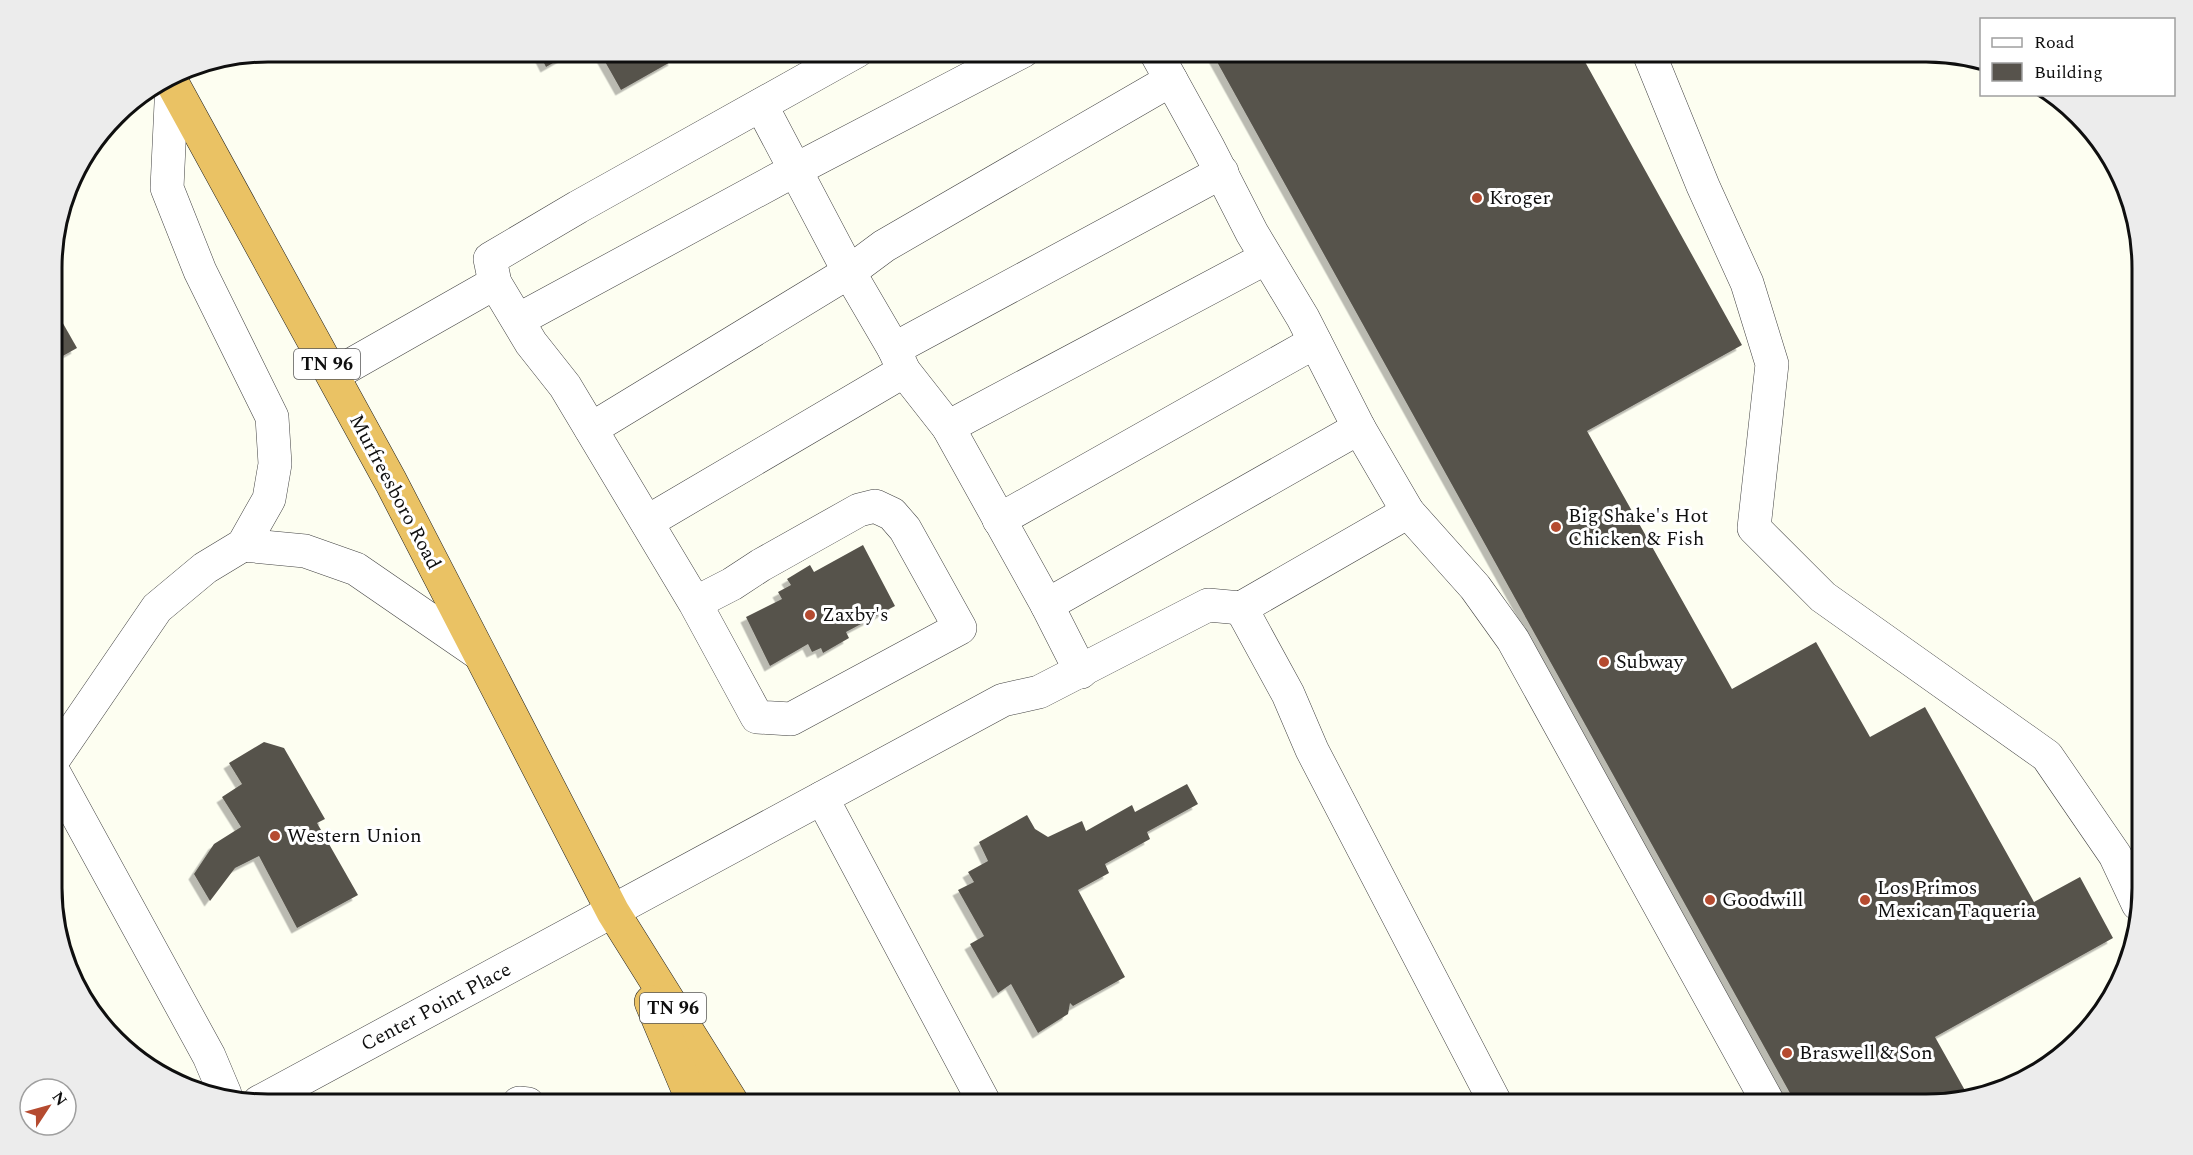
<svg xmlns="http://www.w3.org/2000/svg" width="2193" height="1155" font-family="Spectral,serif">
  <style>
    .building { fill: #57534c; filter: url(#shadow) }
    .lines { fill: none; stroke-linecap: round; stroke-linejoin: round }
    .minor-casing { stroke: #424242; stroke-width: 34 }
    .highway-casing { stroke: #202020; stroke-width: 34 }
    .minor { stroke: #fff; stroke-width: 33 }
    .highway { stroke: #eac264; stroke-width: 33 }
    .poi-dot { fill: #b54b30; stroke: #fff; stroke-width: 2 }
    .labels { text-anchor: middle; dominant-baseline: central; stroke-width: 6; stroke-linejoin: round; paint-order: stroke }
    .shield { fill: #fff; stroke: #575757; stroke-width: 1.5 }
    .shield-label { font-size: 18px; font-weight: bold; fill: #0f0f0f }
    .poi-label { font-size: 20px; fill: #0f0f0f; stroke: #fff; text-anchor: start }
    .street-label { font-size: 20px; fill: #0f0f0f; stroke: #fff }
    .rim { fill: none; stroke: #0f0f0f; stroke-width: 3 }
  </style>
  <defs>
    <filter id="shadow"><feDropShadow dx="-5.5" dy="5.5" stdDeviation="0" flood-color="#0004"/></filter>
  </defs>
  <rect width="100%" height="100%" fill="#fdfef1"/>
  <g class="building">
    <polygon points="538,51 574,51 546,67"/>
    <polygon points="599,51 669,51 674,60 621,90"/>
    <polygon points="1211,51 1579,51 1742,345 1587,431 1732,689 1816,642 1870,737 1925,707 2034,902 2080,877 2113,938 1935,1037 1967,1094 1939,1104 1796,1104"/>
    <polygon points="52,304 77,348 52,362"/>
    <polygon points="863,545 895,606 846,632 849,638 823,653 821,648 812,652 808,644 770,666 746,617 782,599 778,592 791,585 787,579 810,565 814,572"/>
    <polygon points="264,742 284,748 325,819 317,823 358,895 297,928 259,856 235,868 210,901 194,874 214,844 241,827 222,797 242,784 229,763"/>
    <polygon points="1187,784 1198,804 1147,832 1150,839 1105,864 1109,873 1078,890 1125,977 1073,1006 1070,1003 1068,1014 1038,1033 1011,984 998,993 970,944 984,936 958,890 974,882 968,872 988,861 979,842 1027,815 1035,829 1048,837 1082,821 1086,831 1132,805 1135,812"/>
  </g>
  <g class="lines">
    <defs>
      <g id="minor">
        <polyline points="1155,51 1208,147 1252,233 1303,318 1359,428 1408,512 1475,587 1513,640 1769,1104"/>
        <polyline points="1648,51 1703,186 1747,283 1772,364 1754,528 1823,597 2047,756 2115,855 2138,904"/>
        <polyline points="761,105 849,272 894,349 904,371 948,427 1047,605 1081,672"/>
        <polyline points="518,320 795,170 1023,51"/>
        <polyline points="894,349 1222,172"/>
        <polyline points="333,375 495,283"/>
        <polyline points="948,427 1266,258"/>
        <polyline points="591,429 849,272 884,246 1171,80"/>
        <polyline points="999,520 1315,342"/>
        <polyline points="647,522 904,371"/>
        <polyline points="243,545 305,551 356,569 478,653"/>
        <polyline points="695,603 732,584 761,565 859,510 875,506 892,514 905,529 960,628 791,719 757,717 695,603 565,386 531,343 495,283 490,259 578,207 857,51"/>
        <polyline points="1047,605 1359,428"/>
        <polyline points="1241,608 1288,694 1312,750 1496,1104"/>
        <polyline points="53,760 157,608 205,568 243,545 269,499 275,464 272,417 200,271 167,188 172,82"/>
        <polyline points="53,771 209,1056 225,1094"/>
        <polyline points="822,798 985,1104"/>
        <polyline points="259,1102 1003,700 1039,692 1208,605 1241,608 1408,512"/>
        <polyline points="519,1103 528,1104"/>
      </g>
      <g id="highway">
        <polyline points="169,77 391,482 613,912 733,1104"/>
        <polyline points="651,1002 694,1104"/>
      </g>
    </defs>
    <use href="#minor" class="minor-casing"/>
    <use href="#highway" class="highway-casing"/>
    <use href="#minor" class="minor"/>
    <use href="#highway" class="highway"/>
  </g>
  <g class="poi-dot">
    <circle cx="1477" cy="198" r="6"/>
    <circle cx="1556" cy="527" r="6"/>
    <circle cx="810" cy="615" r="6"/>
    <circle cx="1604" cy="662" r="6"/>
    <circle cx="275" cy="836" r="6"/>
    <circle cx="1710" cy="900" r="6"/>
    <circle cx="1865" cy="900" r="6"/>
    <circle cx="1787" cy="1053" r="6"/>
  </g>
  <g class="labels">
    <g class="shield">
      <rect x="294" y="349" width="66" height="30" rx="4.5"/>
      <rect x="640" y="993" width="66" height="30" rx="4.5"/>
    </g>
    <g class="shield-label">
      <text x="327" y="364">TN 96</text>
      <text x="673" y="1008">TN 96</text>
    </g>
    <g class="poi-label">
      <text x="1489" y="198">Kroger</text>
      <text x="1568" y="516">Big Shake's Hot<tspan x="1568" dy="23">Chicken &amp; Fish</tspan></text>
      <text x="822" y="615">Zaxby's</text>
      <text x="1616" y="662">Subway</text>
      <text x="287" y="836">Western Union</text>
      <text x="1877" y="888">Los Primos<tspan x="1877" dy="23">Mexican Taqueria</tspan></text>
      <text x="1722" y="900">Goodwill</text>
      <text x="1799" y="1053">Braswell &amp; Son</text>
    </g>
    <g class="street-label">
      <text transform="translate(395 492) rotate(62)">Murfreesboro Road</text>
      <text transform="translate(436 1007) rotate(-28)">Center Point Place</text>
    </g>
  </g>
  <path d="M0 0H2193V1155H0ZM268 62H1926A206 206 0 0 1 2132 268V888A206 206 0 0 1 1926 1094H268A206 206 0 0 1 62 888V268A206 206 0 0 1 268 62Z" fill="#ececec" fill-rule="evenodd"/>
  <path class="rim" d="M268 62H1926A206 206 0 0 1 2132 268V888A206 206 0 0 1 1926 1094H268A206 206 0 0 1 62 888V268A206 206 0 0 1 268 62Z"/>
  <rect x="1980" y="18" width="195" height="78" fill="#ffffff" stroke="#9f9f9f" stroke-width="1.5"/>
  <rect x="1992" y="38" width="30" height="9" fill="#ffffff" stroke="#9f9f9f" stroke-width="1.5"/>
  <text x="2034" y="48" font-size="18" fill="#0f0f0f">Road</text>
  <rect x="1992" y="63" width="30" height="18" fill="#57534c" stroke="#9f9f9f" stroke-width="1.5"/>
  <text x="2034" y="78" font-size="18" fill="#0f0f0f">Building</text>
  <g transform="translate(48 1107) rotate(54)"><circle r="28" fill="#ffffff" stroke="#9f9f9f" stroke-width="1.5"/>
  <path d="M0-4.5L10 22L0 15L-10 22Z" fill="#b54b30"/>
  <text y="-9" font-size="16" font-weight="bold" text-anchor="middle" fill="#0f0f0f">N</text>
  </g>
</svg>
